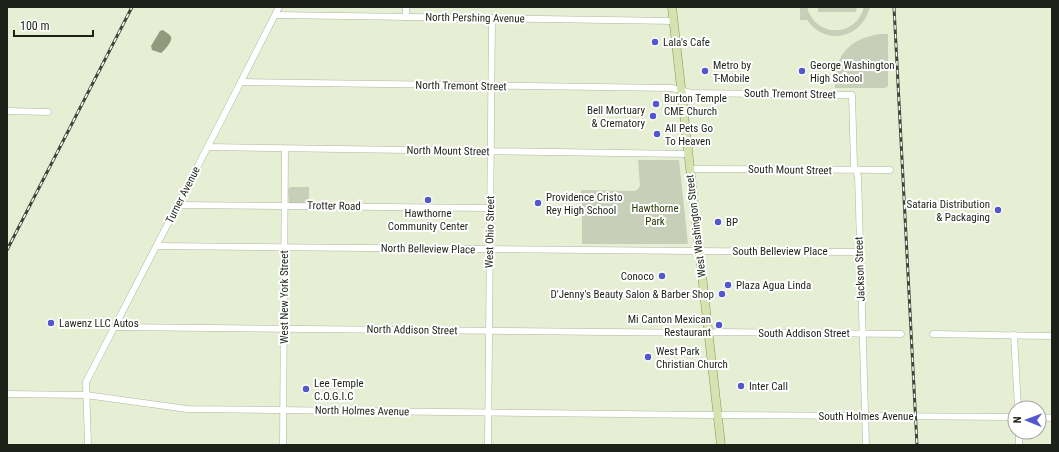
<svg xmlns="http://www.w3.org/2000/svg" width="1059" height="452" font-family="'Roboto Condensed',sans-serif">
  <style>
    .green { fill: #c8cfb9 }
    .water { fill: #929a7e }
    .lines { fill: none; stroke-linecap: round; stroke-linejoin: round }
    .minor-casing { stroke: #afb79e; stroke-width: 7 }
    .major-casing { stroke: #839359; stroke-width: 9 }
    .minor { stroke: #fff; stroke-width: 6 }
    .major { stroke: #d6e3b0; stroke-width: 8 }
    .rail-casing { stroke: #414538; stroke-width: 3 }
    .rail { stroke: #fff; stroke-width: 1.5; stroke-dasharray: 4.5; stroke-linecap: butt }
    .poi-dot { fill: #5257ce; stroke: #fff; stroke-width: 1.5 }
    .labels { text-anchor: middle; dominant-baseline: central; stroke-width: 4; stroke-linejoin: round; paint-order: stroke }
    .street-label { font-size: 11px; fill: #1e2117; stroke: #fff }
    .poi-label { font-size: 11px; fill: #1e2117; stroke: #fff; text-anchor: start }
    .park-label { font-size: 11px; fill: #2b3503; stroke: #fff }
  </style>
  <rect width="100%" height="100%" fill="#e6eed4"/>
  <g class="green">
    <path d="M800,7H807C815,38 856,38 864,7H870C862,38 826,47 807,20H800Z"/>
    <polygon points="818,7 857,7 856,12 818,12"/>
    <path d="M880,34H888V86L885,88H835C834,56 848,39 880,34Z"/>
    <polygon points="638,160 679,160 688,244 582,244 582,205 581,201 581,190 635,191 638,189 640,186"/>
    <polygon points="291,187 309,187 309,204 289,203 288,189"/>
  </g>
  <path class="water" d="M163,30C165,32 170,34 171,37C173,41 164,51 161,53L152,50L151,46L160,31Z"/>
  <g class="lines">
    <defs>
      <g id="minor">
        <polyline points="276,15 674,21"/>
        <polyline points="406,17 406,7"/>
        <polyline points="241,82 672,88 691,93 852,95 854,166 858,176 866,445"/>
        <polyline points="7,111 48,112"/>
        <polyline points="208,147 688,154"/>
        <polyline points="690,169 890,170"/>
        <polyline points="178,205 490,208"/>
        <polyline points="157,246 691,251 860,252"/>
        <polyline points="115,327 708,333 718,332 901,334"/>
        <polyline points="933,334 1052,336"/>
        <polyline points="1014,335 1018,408"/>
        <polyline points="7,394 86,395 187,409 709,415 1015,417"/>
        <polyline points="1039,417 1052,418"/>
        <polyline points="1019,432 1019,445"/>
        <polyline points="88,445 86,382 223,117 279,7"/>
        <polyline points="283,445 285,149"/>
        <polyline points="488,445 492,18"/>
      </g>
      <polyline id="major" points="672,7 721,445"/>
    </defs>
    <use href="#minor" class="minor-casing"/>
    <use href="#major" class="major-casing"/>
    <use href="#minor" class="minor"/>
    <use href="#major" class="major"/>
    <defs>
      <g id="rail">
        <polyline points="894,7 917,445"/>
        <polyline points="7,250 132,7"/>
      </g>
    </defs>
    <use href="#rail" class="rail-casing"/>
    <use href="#rail" class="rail"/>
  </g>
  <g class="poi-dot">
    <circle cx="655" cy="42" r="4"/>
    <circle cx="705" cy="71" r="4"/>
    <circle cx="802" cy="71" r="4"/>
    <circle cx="656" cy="104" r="4"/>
    <circle cx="653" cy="116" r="4"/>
    <circle cx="657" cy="134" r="4"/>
    <circle cx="428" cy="200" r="4"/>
    <circle cx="538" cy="203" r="4"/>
    <circle cx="998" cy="210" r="4"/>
    <circle cx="718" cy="222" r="4"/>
    <circle cx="662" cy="276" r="4"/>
    <circle cx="728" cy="285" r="4"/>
    <circle cx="722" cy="294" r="4"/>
    <circle cx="51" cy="323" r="4"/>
    <circle cx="719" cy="325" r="4"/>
    <circle cx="648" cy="357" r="4"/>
    <circle cx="741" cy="386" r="4"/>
    <circle cx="306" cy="389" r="4"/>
  </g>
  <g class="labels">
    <g class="street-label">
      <text transform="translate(475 18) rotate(1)">North Pershing Avenue</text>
      <text transform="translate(461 86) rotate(1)">North Tremont Street</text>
      <text transform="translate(790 94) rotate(1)">South Tremont Street</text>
      <text transform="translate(448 151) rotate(1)">North Mount Street</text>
      <text transform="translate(790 170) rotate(1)">South Mount Street</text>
      <text transform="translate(183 195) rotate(-63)">Turner Avenue</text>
      <text transform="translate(334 206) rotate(1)">Trotter Road</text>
      <text transform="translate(696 226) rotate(-97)">West Washington Street</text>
      <text transform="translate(490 232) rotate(-89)">West Ohio Street</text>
      <text transform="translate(428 249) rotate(1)">North Belleview Place</text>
      <text x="780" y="251">South Belleview Place</text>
      <text transform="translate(860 269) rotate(-92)">Jackson Street</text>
      <text transform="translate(284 297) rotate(-90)">West New York Street</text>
      <text transform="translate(412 330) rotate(1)">North Addison Street</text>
      <text x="804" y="333">South Addison Street</text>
      <text transform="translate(362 411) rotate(1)">North Holmes Avenue</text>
      <text x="866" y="416">South Holmes Avenue</text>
    </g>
    <g class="poi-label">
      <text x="663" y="42">Lala's Cafe</text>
      <text x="713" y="65">Metro by<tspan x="713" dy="13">T-Mobile</tspan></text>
      <text x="810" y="65">George Washington<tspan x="810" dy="13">High School</tspan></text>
      <text x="664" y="98">Burton Temple<tspan x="664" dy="13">CME Church</tspan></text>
      <text x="645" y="110" text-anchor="end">Bell Mortuary<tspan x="645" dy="13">&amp; Crematory</tspan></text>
      <text x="665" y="128">All Pets Go<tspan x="665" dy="13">To Heaven</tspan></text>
      <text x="546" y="197">Providence Cristo<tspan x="546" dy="13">Rey High School</tspan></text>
      <text x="990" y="204" text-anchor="end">Sataria Distribution<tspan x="990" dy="13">&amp; Packaging</tspan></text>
      <text x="428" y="213" text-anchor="middle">Hawthorne<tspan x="428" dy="13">Community Center</tspan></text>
      <text x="726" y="222">BP</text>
      <text x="654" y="276" text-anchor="end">Conoco</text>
      <text x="736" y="285">Plaza Agua Linda</text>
      <text x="714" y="294" text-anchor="end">D'Jenny's Beauty Salon &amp; Barber Shop</text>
      <text x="711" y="319" text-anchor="end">Mi Canton Mexican<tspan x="711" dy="13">Restaurant</tspan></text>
      <text x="59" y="323">Lawenz LLC Autos</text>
      <text x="656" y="351">West Park<tspan x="656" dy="13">Christian Church</tspan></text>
      <text x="314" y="383">Lee Temple<tspan x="314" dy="13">C.O.G.I.C</tspan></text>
      <text x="749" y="386">Inter Call</text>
    </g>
    <g class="park-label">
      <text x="655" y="208">Hawthorne<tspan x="655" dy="13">Park</tspan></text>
    </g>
  </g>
  <rect width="1059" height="452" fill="none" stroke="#1e2117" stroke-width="16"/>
  <g transform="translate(1027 420) rotate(271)"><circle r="19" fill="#ffffff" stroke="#a5a6a2"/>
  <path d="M0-3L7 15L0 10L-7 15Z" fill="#5257ce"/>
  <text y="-6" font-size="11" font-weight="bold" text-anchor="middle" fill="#1e2117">N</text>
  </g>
  <path d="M14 30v6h79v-6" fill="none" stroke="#1e2117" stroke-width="2"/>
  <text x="20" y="30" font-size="12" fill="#1e2117" stroke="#ffffff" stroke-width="3" paint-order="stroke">100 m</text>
</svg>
